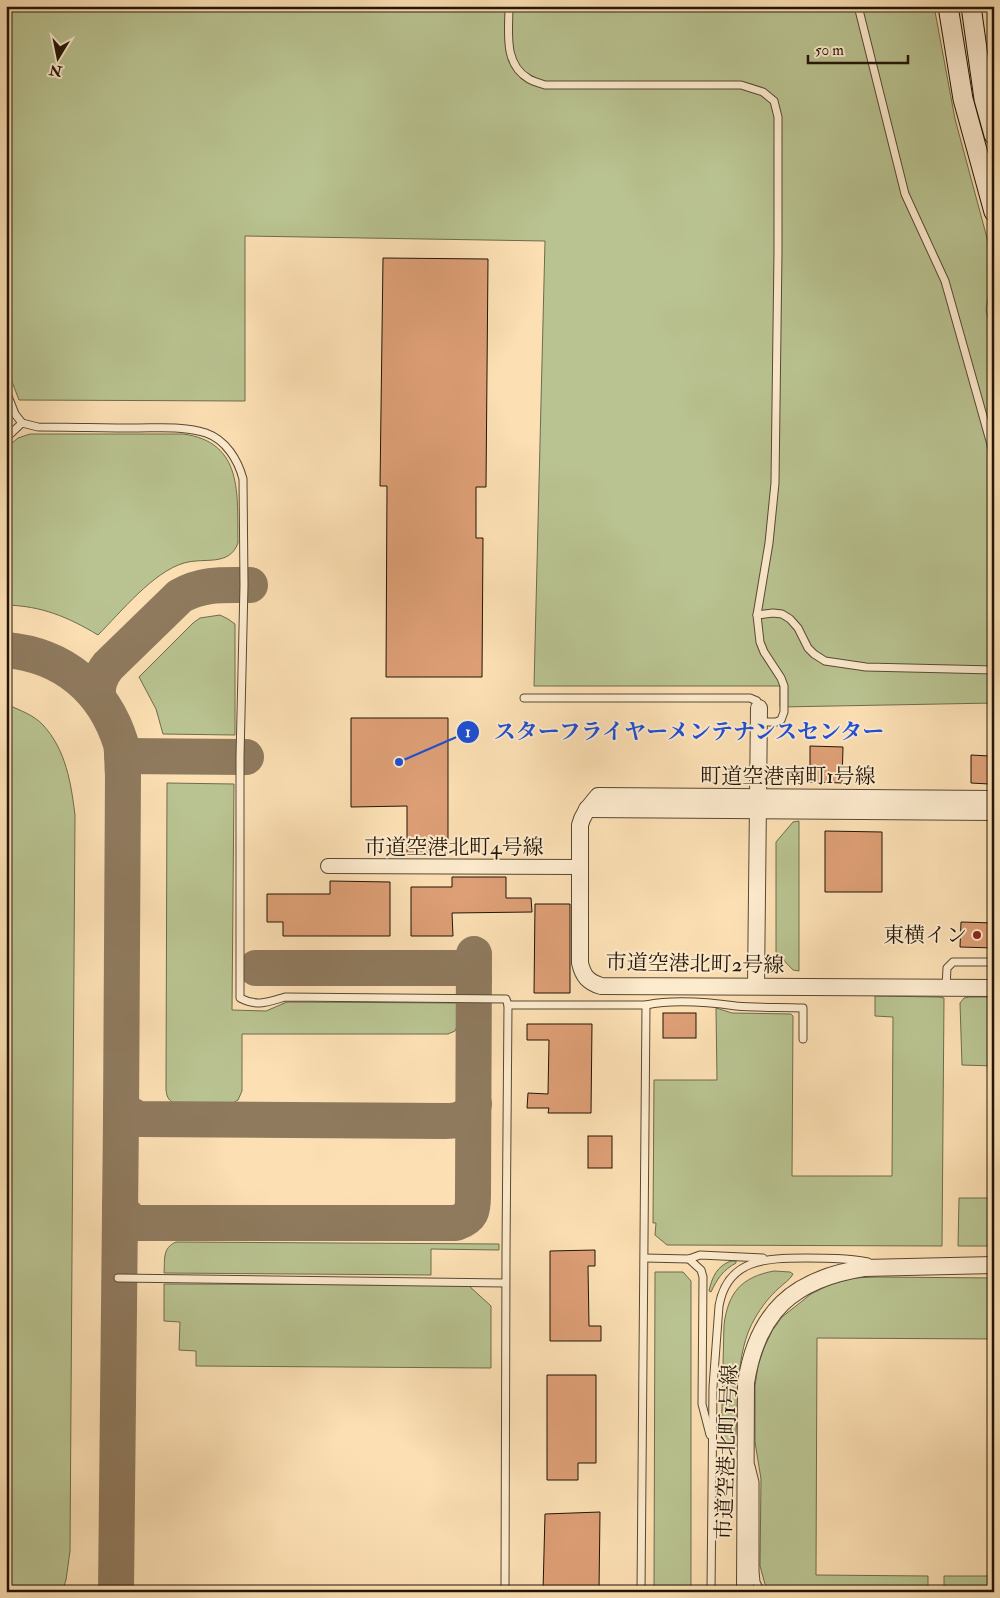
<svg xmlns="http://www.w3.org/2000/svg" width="1000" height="1598" font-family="'IM FELL Double Pica','Noto Serif JP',serif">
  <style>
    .green { fill: #b9c391; stroke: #6e6c4c }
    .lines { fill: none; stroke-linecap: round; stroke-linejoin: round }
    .taxiway { stroke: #8f7a5e; stroke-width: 36 }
    .building { fill: #de9f76; stroke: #221507 }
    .service-casing { stroke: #584832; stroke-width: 9 }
    .minor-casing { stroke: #584832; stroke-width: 16 }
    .tertiary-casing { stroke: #584832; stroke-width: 18 }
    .secondary-casing { stroke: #221507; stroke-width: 21 }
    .service { stroke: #fdebce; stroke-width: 7 }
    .minor { stroke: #fdebce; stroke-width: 14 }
    .tertiary { stroke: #fdebce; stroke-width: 16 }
    .secondary { stroke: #fdebce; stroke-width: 19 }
    .poi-dot { fill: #8f2418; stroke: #fdebce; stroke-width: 2 }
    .labels { text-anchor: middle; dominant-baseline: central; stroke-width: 4; stroke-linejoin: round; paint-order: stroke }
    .street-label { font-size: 21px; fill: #221507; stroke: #fdebce }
    .poi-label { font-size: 21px; fill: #221507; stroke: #fdebce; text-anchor: end }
    .leader { fill: none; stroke: #1d4ed8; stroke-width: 2 }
    .callout-dot { fill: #1d4ed8; stroke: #fdebce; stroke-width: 2 }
    .mark-label { font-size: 15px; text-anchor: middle; font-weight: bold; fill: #fff }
    .callout-label { font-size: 22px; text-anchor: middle; font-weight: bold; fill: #1d4ed8; stroke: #fdebce; stroke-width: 4; stroke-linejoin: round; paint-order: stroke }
  </style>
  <rect width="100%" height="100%" fill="#fce0b4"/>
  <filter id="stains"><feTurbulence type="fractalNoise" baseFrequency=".004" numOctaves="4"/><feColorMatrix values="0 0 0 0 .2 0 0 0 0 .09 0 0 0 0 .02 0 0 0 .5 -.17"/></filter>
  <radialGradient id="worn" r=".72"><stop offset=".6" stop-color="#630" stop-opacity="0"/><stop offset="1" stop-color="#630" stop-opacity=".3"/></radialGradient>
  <g class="green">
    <polygon points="6,6 934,6 955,119 994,264 986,310 994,339 994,703 780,707 780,686 534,686 545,241 245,236 245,401 19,400 6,366"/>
    <path d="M30,434H183C244,442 237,495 238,543C229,567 205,557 184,563C153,572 121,612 98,635C68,617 42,606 6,605V448L18,438Z"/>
    <polygon points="220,615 228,619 235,624 235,735 163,734 156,709 139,677 193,623 200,618"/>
    <path d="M6,704C19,710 34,715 43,725C66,750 71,783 75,815L70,1551L66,1580L62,1592H6Z"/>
    <path d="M167,783L234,784L232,1010L266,1011L287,1002L460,1003L459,1022L455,1031L448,1034H242V1091L238,1100L230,1105L176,1104C169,1101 167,1098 166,1090Z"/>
    <polygon points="799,821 799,971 793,970 776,952 776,842 793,822"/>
    <polygon points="875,996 939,997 944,998 942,1246 667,1245 655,1235 656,1223 653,1223 654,1080 717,1080 716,1008 732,1013 791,1014 793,1016 792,1176 892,1176 893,1017 875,1016"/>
    <polygon points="970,997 994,997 994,1066 962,1065 960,1003 964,998"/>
    <polygon points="959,1198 994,1198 994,1246 958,1246"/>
    <path d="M176,1242L499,1244V1250L431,1249V1275L164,1273C165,1260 162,1248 176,1242Z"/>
    <path d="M731,1261H736V1263C723,1270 717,1279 711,1292L709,1291C712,1277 717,1266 731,1261Z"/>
    <path d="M774,1271L790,1272L793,1274C790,1280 784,1283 779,1288C770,1296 762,1306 755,1318C734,1353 739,1406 735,1446H721L724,1325C728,1293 741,1277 774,1271Z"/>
    <polygon points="655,1272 683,1272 691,1281 691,1592 654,1592"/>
    <polygon points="877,1277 994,1278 994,1339 817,1338 816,1575 928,1576 928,1590 926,1592 772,1592 765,1584 760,1566 761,1479 755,1442 755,1386 758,1366 764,1348 772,1331 782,1317 811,1294 827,1286 851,1278"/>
    <polygon points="164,1284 468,1285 491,1306 491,1368 196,1366 196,1351 179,1350 180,1322 164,1321"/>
    <polygon points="944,1576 994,1576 994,1592 946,1592 944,1590"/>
  </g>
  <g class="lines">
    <g class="taxiway">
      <path d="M6,650C63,655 104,689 121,744C123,754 122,766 123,775L121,1119L116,1592"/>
      <path d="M98,698C97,685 100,676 108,666L180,596C204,583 223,585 250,585"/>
      <polyline points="122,756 246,757"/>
      <polyline points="256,968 460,968 466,970 474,979"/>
      <path d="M121,1104L127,1113L139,1119L446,1121C459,1121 470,1118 474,1104"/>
      <path d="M120,1206C123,1214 128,1219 136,1223H456C472,1217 473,1211 473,1195L474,954"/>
    </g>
  </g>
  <g class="building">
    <polygon points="383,258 488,259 486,487 476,487 476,538 483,538 482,677 386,677 387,486 380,486"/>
    <polygon points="351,718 448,718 448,853 407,853 407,806 351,807"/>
    <polygon points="810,746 843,747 842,783 810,782"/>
    <polygon points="971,755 989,756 989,784 971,783"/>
    <polygon points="825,831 882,832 882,892 825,892"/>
    <polygon points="452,877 506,877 506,898 531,898 532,912 452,913 453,936 411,936 411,887 452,887"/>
    <polygon points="330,881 390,882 390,936 283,936 283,922 267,922 267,894 330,894"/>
    <polygon points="535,904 570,904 570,993 534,993"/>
    <polygon points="961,922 994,923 994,948 960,947"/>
    <rect x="663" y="1013" width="33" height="25"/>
    <polygon points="527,1024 592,1024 591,1113 548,1113 549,1108 527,1108 528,1093 548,1094 549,1040 527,1040"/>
    <rect x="588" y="1136" width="24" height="32"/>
    <polygon points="595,1250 595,1266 588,1266 589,1326 601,1326 601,1341 550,1341 550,1251"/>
    <polygon points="547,1375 596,1375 596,1463 578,1463 578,1480 547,1480"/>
    <polygon points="600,1512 599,1592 543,1591 545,1514"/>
  </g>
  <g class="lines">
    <defs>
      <g id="service">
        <path d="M509,6C509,32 503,64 529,79C534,82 540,83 545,85H741L763,92L774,101L778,117V252L775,483L769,543L757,615L760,642L764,652L781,678L784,686V712L781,720L776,722H759"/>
        <polyline points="858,6 905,194 945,281 994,455"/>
        <path d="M6,391L15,414L22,423L38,427C71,427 104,428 138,428C160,428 185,426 206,433C226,440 238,460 243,479L244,585L240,757V998C257,1007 268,1002 285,997L506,999L508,1005"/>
        <polyline points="6,438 22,423"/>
        <polyline points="757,615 773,613 782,614 790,619 798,628 808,648 814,654 825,661 866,667 994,670"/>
        <polyline points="524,698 750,698 757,701 759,708"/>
        <polyline points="946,987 947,968 953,962 994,962"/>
        <path d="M646,1005C675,999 707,1002 736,1006C758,1008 781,1007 803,1008V1039"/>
        <polyline points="645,1258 689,1259 700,1255 763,1258"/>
        <polyline points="689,1259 701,1270 703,1277 702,1404 710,1435"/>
        <polyline points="118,1278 505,1283"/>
        <polyline points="751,1466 755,1482 755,1571 756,1582 761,1592"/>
        <polyline points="505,1592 506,1253 508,1005 646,1005 641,1592"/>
        <path d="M711,1592L713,1387L719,1306C727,1259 766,1258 806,1258C827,1258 847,1258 868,1262"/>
      </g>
      <polyline id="minor" points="328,866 580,867"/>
      <g id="tertiary">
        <path d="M994,799L598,796C590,806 583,813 580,825V963C583,976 588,982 601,986L994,988"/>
        <polyline points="587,809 994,812"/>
        <polyline points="756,986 759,708"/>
        <path d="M745,1592L746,1383C757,1312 793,1279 864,1268L994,1265"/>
      </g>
      <g id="secondary">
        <polyline points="948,6 963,99 994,212"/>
        <polyline points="971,6 984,99 994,135"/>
      </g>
    </defs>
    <use href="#service" class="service-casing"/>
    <use href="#minor" class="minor-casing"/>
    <use href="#tertiary" class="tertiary-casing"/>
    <use href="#secondary" class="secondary-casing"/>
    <use href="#service" class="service"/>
    <use href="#minor" class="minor"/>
    <use href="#tertiary" class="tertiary"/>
    <use href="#secondary" class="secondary"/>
  </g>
  <circle class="poi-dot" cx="977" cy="935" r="5"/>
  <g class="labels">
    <g class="street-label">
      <text x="788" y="776">町道空港南町1号線</text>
      <text x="454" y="847">市道空港北町4号線</text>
      <text transform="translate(695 964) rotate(1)">市道空港北町2号線</text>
      <text transform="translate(727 1452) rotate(-88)">市道空港北町1号線</text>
    </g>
    <g class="poi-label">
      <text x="967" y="935">東横イン</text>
    </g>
  </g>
  <path class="leader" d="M399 762L468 732"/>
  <g class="callout-dot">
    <circle cx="399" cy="762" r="5"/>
    <circle cx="468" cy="732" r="12"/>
  </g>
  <g class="mark-label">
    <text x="468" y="737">1</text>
  </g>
  <g class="callout-label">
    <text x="689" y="739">スターフライヤーメンテナンスセンター</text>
  </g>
  <rect width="1000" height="1598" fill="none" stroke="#fce0b4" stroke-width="25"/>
  <rect x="8" y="8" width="985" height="1583" fill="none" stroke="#221507" stroke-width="2.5"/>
  <rect x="12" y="12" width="975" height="1573" fill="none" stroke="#221507"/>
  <g transform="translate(58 58) rotate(190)" stroke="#fdebce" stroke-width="4" paint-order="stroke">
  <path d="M0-4L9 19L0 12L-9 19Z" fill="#221507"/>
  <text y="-8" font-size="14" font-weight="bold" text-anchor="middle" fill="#221507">N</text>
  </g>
  <path d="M808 55v8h100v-8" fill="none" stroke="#221507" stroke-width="2.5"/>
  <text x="815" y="55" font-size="15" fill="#221507" stroke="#fdebce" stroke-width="4" paint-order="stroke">50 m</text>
  <rect width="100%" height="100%" filter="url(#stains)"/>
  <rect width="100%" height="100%" fill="url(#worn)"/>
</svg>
